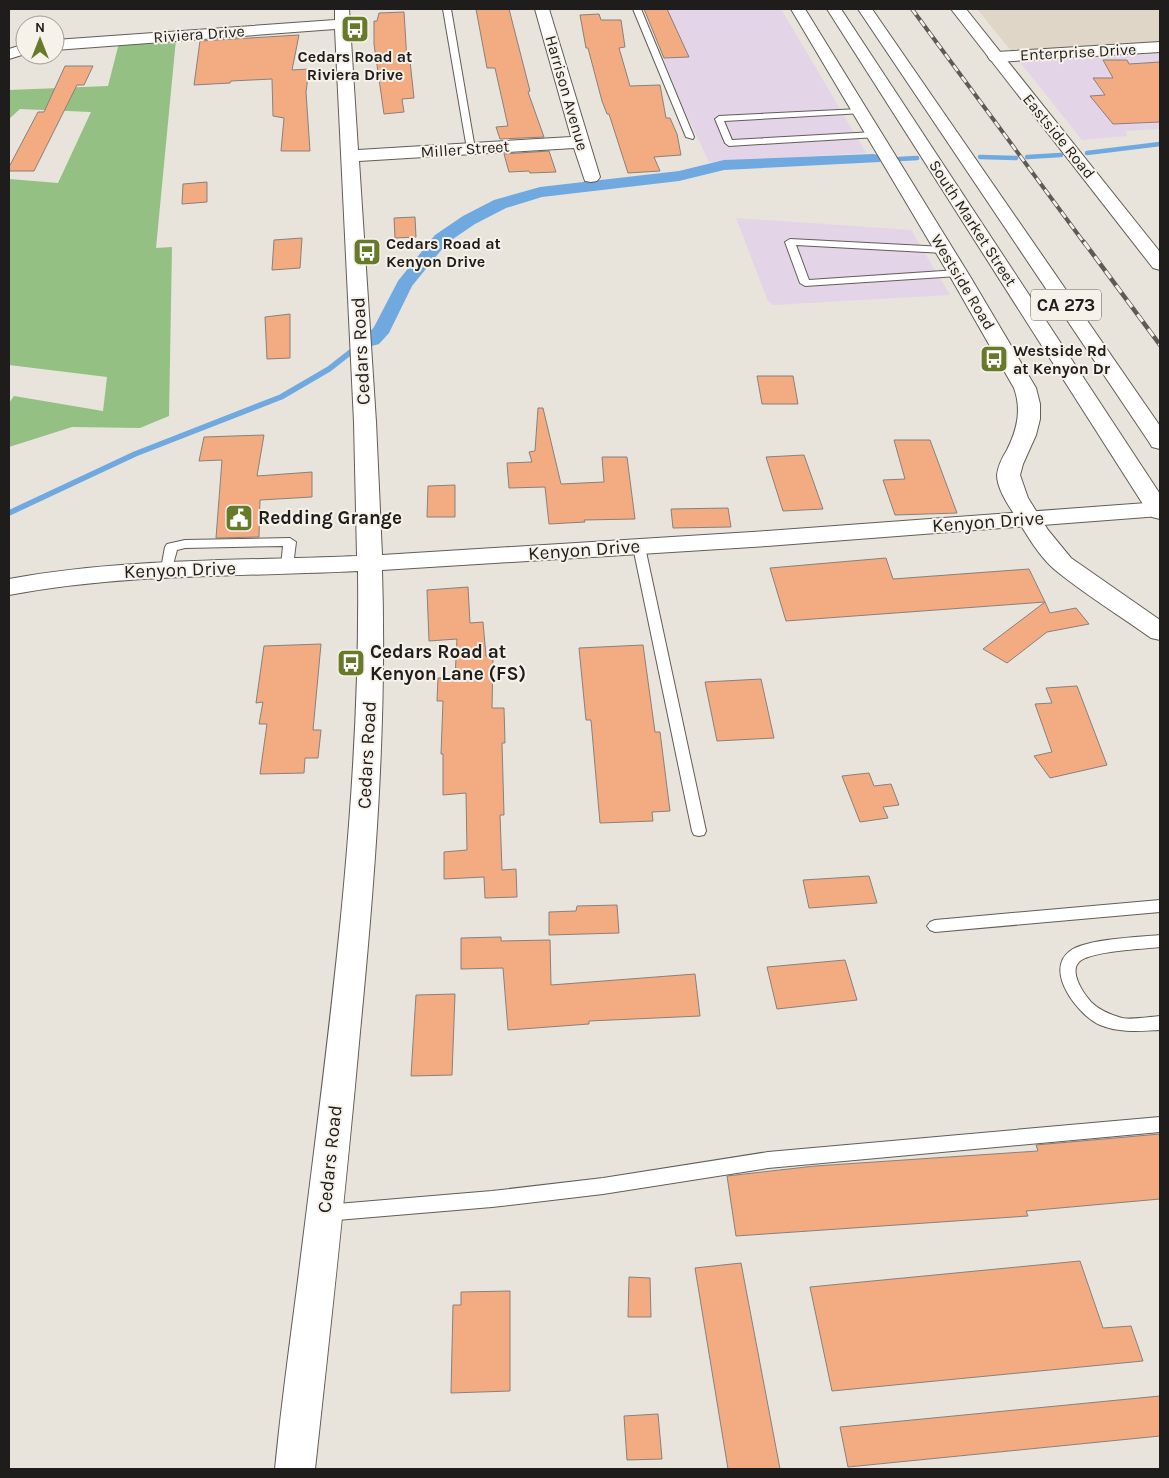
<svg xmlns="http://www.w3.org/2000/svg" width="1169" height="1478" font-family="Karla,sans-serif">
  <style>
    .commercial { fill: #e3d4e8 }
    .built { fill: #e0d6c8 }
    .green { fill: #94c083 }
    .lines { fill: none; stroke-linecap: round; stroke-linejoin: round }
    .stream-far1 { stroke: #6fa9e0; stroke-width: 4.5 }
    .stream { stroke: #6fa9e0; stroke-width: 5.5 }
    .canal { fill: #6fa9e0; fill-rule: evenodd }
    .building { fill: #f3ab82; stroke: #89817c }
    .lane-casing { stroke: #625d57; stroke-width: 2 }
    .street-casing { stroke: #625d57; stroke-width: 2 }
    .secondary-casing { stroke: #625d57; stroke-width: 2 }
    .primary-casing { stroke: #625d57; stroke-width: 2 }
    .lane { fill: #fff; fill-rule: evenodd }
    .street { fill: #fff; fill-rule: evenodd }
    .secondary { fill: #fff; fill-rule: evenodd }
    .primary { fill: #fff; fill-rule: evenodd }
    .rail-far1-casing { stroke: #5e5b57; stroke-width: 4 }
    .rail-casing { stroke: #5e5b57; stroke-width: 4.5 }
    .rail-far1 { stroke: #f6f1e9; stroke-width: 2.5; stroke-dasharray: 7; stroke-linecap: butt }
    .rail { stroke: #f6f1e9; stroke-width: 3; stroke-dasharray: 9; stroke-linecap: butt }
    .labels { text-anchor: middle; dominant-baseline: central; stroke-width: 4; stroke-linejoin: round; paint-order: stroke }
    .far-street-label { font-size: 16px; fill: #1f1d1b; stroke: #f6f1e9 }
    .far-poi-label { font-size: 16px; font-weight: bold; fill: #1f1d1b; stroke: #f6f1e9; text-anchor: start }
    .shield { fill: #f6f1e9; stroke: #605d59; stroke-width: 1 }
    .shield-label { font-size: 18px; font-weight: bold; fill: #1f1d1b }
    .street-label { font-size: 19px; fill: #1f1d1b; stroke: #f6f1e9 }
    .poi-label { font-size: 19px; font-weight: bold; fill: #1f1d1b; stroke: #f6f1e9; text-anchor: start }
  </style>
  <rect width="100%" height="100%" fill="#e8e3db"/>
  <g class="commercial">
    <polygon points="644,9 781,9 866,153 709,162 682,105"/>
    <polygon points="1160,42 1160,129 1125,131 1127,136 1082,140 1012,52"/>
    <polygon points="736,218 911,230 950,295 773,305 768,301"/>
  </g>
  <polygon class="built" points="977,9 1160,9 1160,42 1012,52"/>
  <polygon class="green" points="176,39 156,248 172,247 169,416 140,428 72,427 9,447 9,403 14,396 103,411 107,377 9,365 9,179 58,183 91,112 20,109 9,119 9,90 108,86 119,43"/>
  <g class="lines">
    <g class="stream-far1">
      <polyline points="1087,153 1160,144"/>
      <polyline points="980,157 1016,158"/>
      <polyline points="1027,157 1061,155"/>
      <polyline points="899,159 917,158"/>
    </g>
    <polyline class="stream" points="9,513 135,454 281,397 329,369 352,351"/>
    <polygon class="canal" points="874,154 880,156 882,159 880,162 724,170 679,181 542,197 506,208 475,224 447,243 412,286 389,333 379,344 372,346 365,344 363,340 374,327 398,281 435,235 463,216 494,200 540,187 679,171 724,160"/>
  </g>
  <g class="building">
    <polygon points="476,9 509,9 530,91 528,92 544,137 500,139 496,127 508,126 495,68 487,68"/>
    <polygon points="644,9 667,9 689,57 664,58"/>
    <polygon points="404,12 407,61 410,61 414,98 402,99 404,112 384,114 374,44 374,21 377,21 379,13"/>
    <polygon points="599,14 601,20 621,20 625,47 619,48 630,86 660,85 666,118 670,118 677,134 681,155 654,157 660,171 628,173 609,114 607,114 602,101 588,48 586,48 580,15"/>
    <polygon points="299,35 292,70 309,69 306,92 310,151 281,151 284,118 273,116 272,79 231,81 230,83 194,85 200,41"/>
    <polygon points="1103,60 1127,60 1129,64 1160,62 1160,122 1113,124 1090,96 1105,95 1093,78 1113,78"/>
    <polygon points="65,66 93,66 84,85 77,85 34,171 9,171 9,167 38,112 44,112"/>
    <polygon points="549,151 556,172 530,173 529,171 509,172 504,154"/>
    <polygon points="207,182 207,202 182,204 183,184"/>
    <polygon points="415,217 416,237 395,238 394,218"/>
    <polygon points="302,238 300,268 272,270 274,240"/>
    <polygon points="290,314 290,358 267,359 265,317"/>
    <polygon points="757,376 793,376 798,404 762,404"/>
    <polygon points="538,408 543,408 561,484 604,482 602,457 627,457 635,519 584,520 585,522 549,524 545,487 509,488 507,463 532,462 529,452 535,451"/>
    <polygon points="264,435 257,476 312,472 312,497 260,500 259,537 216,538 222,460 199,461 204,437"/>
    <polygon points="894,440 930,440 957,513 895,515 883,480 905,479"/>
    <polygon points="804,455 823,509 783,511 766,457"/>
    <polygon points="455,485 455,517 427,517 428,486"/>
    <polygon points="728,508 731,527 673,528 671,509"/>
    <polygon points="886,558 893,579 1029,569 1045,602 786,621 770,568"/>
    <polygon points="468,587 470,623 483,622 486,656 493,656 492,708 504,708 505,743 502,743 504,815 500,815 502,870 516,869 517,897 485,898 484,877 444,879 444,852 467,850 466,793 443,795 443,754 441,754 443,701 437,701 438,678 455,678 457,639 429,641 427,590"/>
    <polygon points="1045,602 1050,613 1076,608 1089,624 1047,632 1007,663 983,649"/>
    <polygon points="321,644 313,730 321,730 318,758 305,758 304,773 260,774 267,724 259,724 263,702 256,703 264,646"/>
    <polygon points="643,645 655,732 660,732 670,811 652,812 653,821 600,823 591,720 586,720 579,648"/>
    <polygon points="761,679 774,738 717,741 705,682"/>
    <polygon points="1077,686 1107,765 1050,778 1034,756 1052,752 1035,704 1052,703 1046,688"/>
    <polygon points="869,773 874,786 891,784 899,805 883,807 888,818 860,822 842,776"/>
    <polygon points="869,876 877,903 809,908 803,880"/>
    <polygon points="617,905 619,933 549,935 549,912 576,911 577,906"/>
    <polygon points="501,937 501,941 550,940 551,985 695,974 700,1016 589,1021 589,1024 508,1030 503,968 461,969 461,938"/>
    <polygon points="845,960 857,1000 777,1009 767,967"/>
    <polygon points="455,994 452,1075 411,1076 416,995"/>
    <polygon points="1160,1134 1160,1199 1026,1211 1028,1216 736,1236 727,1176 815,1166 1038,1151 1036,1145"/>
    <polygon points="1080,1261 1103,1328 1131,1326 1143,1361 832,1391 810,1287"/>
    <polygon points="741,1263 780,1469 728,1469 695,1268"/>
    <polygon points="629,1277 650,1278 651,1317 628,1317"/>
    <polygon points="510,1291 510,1391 451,1393 453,1305 461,1305 461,1292"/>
    <polygon points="1160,1396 1160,1436 848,1467 840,1427"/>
    <polygon points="658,1414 662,1459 627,1460 624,1416"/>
  </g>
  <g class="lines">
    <defs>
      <g id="lane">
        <polygon points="443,9 451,9 475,149 471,152 467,149"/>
        <polygon points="633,9 641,9 694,137 693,139 686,137"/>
        <polygon points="860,109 864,111 863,113 724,121 732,140 874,132 878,135 877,137 729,146 725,143 715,119 719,116"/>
        <polygon points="790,239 944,247 949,250 944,253 796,245 809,280 958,270 963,273 958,276 805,286 800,283 785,242"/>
        <polygon points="290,538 296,542 293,566 287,570 281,566 283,546 185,548 177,550 171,572 167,573 161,569 165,547 167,544 185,540"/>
        <polygon points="639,543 645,547 706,831 704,835 699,836 694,835 692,831 633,547"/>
        <polygon points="1160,900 1160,912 935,932 930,930 927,926 930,922 935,920"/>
        <path d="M1160,935V947C1143,949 1093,951 1080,961C1068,971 1083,993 1091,1002C1099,1010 1111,1015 1122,1018C1133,1020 1148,1017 1160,1016V1030C1139,1031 1120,1033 1100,1025C1079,1016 1043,971 1070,951C1086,939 1138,937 1160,935Z"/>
        <polygon points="1160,1117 1160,1132 768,1168 603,1194 492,1207 325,1221 319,1219 316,1213 319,1207 325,1205 492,1191 603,1178 768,1152"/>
      </g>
      <g id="street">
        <path d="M335,9H349L358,150L571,137L535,9H549L600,177L597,181L591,182L585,181L574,148L359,161L376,422L382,555L767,531L1160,502V516L767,546L382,570C387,724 375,878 360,1032C347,1178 331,1323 315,1469H275C281,1406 290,1343 298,1280C327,1045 361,809 358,571C239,577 127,573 9,595V579C124,558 241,561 357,556L354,422L335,29L55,50V40L335,20Z"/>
        <polygon points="1160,42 1160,52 996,62 990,60 988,57 990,54 996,52"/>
        <polygon points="25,44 25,54 9,59 9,49"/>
      </g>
      <g id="secondary">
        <path d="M791,9H805L971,278L1036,388L1040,404V419L1036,435L1023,464L1020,475L1028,498L1048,530L1071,558L1160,620V640L1151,638C1119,615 1084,594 1054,569C1038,555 1025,532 1014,514C1007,503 997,488 997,475C998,466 1002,458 1007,450C1017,430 1022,410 1014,388L951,278Z"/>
        <polygon points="951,9 966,9 1160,252 1160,270 1153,268"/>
      </g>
      <g id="primary">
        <polygon points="827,9 841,9 1160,494 1160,519 1152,517 1148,512"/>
        <polygon points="858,9 872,9 1160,426 1160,449 1152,447 1149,442"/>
      </g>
    </defs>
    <use href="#lane" class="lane-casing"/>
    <use href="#street" class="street-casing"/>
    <use href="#secondary" class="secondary-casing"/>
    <use href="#primary" class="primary-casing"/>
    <use href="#lane" class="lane"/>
    <use href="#street" class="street"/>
    <use href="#secondary" class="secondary"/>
    <use href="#primary" class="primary"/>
    <defs>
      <polyline id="rail-far1" points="912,9 1085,244"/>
      <polyline id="rail" points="1084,242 1160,345"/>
    </defs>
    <use href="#rail-far1" class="rail-far1-casing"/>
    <use href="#rail" class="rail-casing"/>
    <use href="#rail-far1" class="rail-far1"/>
    <use href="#rail" class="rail"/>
  </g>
  <defs>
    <symbol id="bus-square" viewBox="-11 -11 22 22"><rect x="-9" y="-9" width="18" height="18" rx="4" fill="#677a2a" stroke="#f6f1e9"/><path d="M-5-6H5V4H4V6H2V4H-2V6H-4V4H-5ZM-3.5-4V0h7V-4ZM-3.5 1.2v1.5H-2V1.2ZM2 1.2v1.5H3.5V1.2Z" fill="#fff"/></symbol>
    <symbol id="civic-square" viewBox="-11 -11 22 22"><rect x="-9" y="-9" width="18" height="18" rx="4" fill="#677a2a" stroke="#f6f1e9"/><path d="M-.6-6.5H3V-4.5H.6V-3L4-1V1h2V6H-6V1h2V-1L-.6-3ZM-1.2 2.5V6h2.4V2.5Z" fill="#fff"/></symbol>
  </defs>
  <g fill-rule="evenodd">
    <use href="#bus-square" x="339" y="13" width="32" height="32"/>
    <use href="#bus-square" x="351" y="236" width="32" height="32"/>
    <use href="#bus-square" x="978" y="343" width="32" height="32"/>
    <use href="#civic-square" x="223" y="502" width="32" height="32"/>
    <use href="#bus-square" x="335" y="647" width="32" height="32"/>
  </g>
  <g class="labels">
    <g class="far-street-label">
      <text transform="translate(199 34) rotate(-4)">Riviera Drive</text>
      <text transform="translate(1078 52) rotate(-3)">Enterprise Drive</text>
      <text transform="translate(567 93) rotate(74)">Harrison Avenue</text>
      <text transform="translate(1059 136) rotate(51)">Eastside Road</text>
      <text transform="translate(465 149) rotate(-4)">Miller Street</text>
      <text transform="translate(973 223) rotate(57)">South Market Street</text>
      <text transform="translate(963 282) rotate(59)">Westside Road</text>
    </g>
    <g class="far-poi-label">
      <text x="355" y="56" text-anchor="middle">Cedars Road at<tspan x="355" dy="18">Riviera Drive</tspan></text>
      <text x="386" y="243">Cedars Road at<tspan x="386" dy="18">Kenyon Drive</tspan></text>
      <text x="1013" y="350">Westside Rd<tspan x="1013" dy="18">at Kenyon Dr</tspan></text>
    </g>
    <rect class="shield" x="1031" y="289.5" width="70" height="31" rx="4"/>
    <g class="shield-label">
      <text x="1066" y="305">CA 273</text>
    </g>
    <g class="street-label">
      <text transform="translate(361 351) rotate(-93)">Cedars Road</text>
      <text transform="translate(988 522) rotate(-4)">Kenyon Drive</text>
      <text transform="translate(584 550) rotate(-4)">Kenyon Drive</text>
      <text transform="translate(180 570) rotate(-2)">Kenyon Drive</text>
      <text transform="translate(367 755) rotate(-87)">Cedars Road</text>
      <text transform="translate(330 1159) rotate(-84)">Cedars Road</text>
    </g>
    <g class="poi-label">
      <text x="258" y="518">Redding Grange</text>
      <text x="370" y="652">Cedars Road at<tspan x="370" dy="22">Kenyon Lane (FS)</tspan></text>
    </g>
  </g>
  <rect width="1169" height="1478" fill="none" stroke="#1f1d1b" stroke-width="20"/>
  <g transform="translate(40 40)"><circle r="24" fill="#f6f1e9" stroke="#a09c97"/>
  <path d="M0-4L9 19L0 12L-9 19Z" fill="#677a2a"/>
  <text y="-8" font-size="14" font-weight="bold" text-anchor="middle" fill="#1f1d1b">N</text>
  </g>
</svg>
